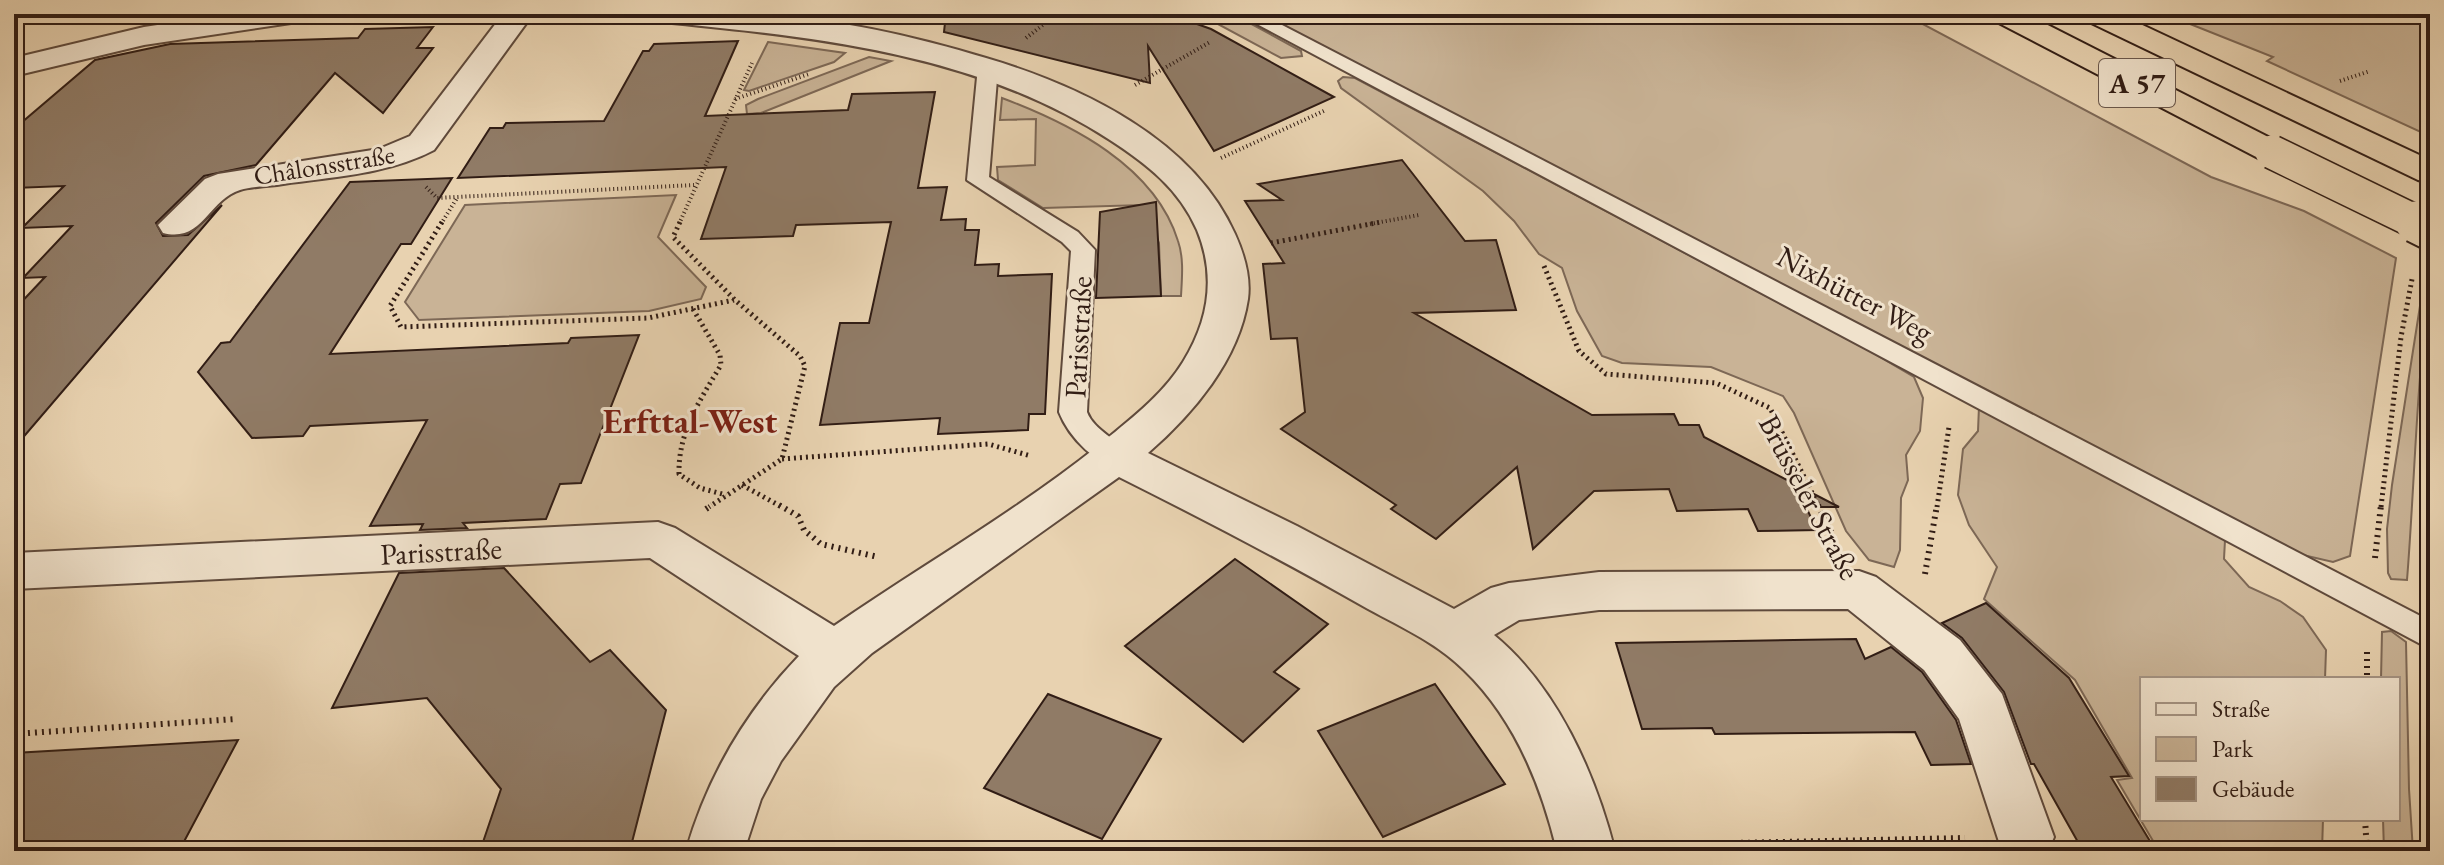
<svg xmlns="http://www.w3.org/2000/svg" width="2444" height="865" font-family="'EB Garamond',serif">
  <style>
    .green { fill: #c9b396; stroke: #7d6856; stroke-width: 2 }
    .building { fill: #907b66; stroke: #311d15; stroke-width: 2 }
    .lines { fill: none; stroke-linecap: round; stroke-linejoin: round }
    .service-casing { stroke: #5f4a3c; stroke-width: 4 }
    .minor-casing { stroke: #5f4a3c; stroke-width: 4 }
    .motorway-casing { stroke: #311d15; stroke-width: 4 }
    .path-far2 { stroke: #311d15; stroke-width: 4; stroke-dasharray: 1 3; stroke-linecap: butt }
    .path-far1 { stroke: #311d15; stroke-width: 5; stroke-dasharray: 2 4; stroke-linecap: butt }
    .path { stroke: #311d15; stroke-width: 6; stroke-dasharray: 2 5; stroke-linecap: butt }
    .service { fill: #f0e2cc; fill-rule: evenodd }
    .minor { fill: #f0e2cc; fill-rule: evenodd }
    .motorway { fill: #e8d2b0; fill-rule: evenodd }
    .motorway-bridge-far1-casing { stroke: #311d15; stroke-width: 36; stroke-linecap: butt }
    .motorway-bridge-casing { stroke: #311d15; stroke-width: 45; stroke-linecap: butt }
    .motorway-bridge-far1 { stroke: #e8d2b0; stroke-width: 33 }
    .motorway-bridge { stroke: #e8d2b0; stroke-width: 41 }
    .labels { text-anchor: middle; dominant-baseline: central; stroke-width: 6; stroke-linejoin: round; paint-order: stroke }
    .far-street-label { font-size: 26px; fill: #311d15; stroke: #f0e2cc }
    .shield { fill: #f0e2cc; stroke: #6a584c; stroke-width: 2 }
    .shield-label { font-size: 28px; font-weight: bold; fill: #311d15 }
    .street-label { font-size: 30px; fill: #311d15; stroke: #f0e2cc }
    .quarter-label { font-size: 34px; font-weight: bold; fill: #7a1f14; stroke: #f0e2cc }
  </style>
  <rect width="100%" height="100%" fill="#e8d2b0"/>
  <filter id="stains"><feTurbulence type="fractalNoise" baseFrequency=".0025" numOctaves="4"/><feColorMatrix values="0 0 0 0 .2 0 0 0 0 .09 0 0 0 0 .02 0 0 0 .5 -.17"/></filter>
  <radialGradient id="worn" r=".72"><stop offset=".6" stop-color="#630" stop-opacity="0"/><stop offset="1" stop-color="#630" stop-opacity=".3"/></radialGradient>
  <g class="green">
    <polygon points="1204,14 1233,14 1301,51 1302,56 1281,58 1203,16"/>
    <polygon points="1256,14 1904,14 2211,177 2304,211 2396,258 2350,556 2333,562 2303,555"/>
    <polygon points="2165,14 2425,14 2425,134 2267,61 2273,57"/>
    <polygon points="768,42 845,53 834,62 749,91 744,90"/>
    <polygon points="869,57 891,61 761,113 747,114 746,105 758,99"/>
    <polygon points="1343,77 1355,78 1868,350 1914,377 1923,398 1920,431 1906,455 1908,480 1901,498 1900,550 1894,567 1869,560 1846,531 1794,413 1783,396 1711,367 1622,363 1602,356 1577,311 1562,268 1539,254 1514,221 1483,191 1341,88 1338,81"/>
    <path d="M1002,98C1071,124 1155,166 1178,241C1184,258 1182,278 1181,296H1161L1159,243L1143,205L1043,208L998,180L997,167L1035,165L1036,119L1000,120Z"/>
    <polygon points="676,195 658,237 706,287 701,299 649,311 419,320 405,302 465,205"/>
    <path d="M2425,274L2430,276V284C2416,382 2415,481 2407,580L2391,579L2388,573L2387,529L2392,485Z"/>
    <polygon points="1979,406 2225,540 2224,559 2249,587 2280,601 2303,617 2326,650 2325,679 2142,679 2142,819 2323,819 2322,851 2159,851 2117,780 2132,778 2075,680 1984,599 1997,567 1969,525 1958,495 1963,449 1978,431"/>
    <polygon points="2391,631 2406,642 2409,789 2413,851 2384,851 2383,819 2398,819 2398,679 2381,679 2382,632"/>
  </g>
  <g class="building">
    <polygon points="946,14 1169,14 1211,29 1334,97 1214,151 1148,46 1150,83 944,32"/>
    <polygon points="433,27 417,48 433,48 383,113 335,73 256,165 204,176 156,223 163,236 188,235 222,205 14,448 14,310 45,277 23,278 72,226 22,228 64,186 14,188 14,129 95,60 170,44 358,38 365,29"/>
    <polygon points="738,41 705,116 848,110 852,94 935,92 918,188 947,187 941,220 966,219 965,230 979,230 975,265 999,264 998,276 1052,274 1045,414 1029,414 1028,430 938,434 940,418 820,425 840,323 869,323 891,222 796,225 793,236 701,239 726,167 458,178 490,128 503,128 506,123 604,121 643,51 649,51 654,44"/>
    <polygon points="1402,160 1465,241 1496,240 1516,310 1414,313 1592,415 1674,414 1679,425 1699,425 1704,437 1839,507 1806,507 1817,530 1758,531 1748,509 1677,511 1669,489 1594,491 1533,549 1517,467 1436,539 1391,509 1396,505 1281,429 1305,412 1297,338 1271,339 1263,264 1284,263 1245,201 1282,200 1258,184"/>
    <polygon points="452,178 411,244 401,244 330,354 568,343 571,338 639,335 581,483 560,484 546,519 463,523 467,528 420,530 423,524 370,526 427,420 310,426 303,436 252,438 198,372 221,343 230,342 350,182"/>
    <polygon points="1156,202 1161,296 1096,298 1100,212"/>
    <polygon points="1235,559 1328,624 1274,672 1299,689 1243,742 1125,646"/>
    <polygon points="504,568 590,662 610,650 666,710 631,846 577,851 480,851 501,789 427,698 332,708 399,573"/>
    <polygon points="1986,603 2069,678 2129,776 2111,777 2156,851 2083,851 2034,764 2031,764 2004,692 1962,638 1942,623"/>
    <polygon points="1856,639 1865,659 1891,647 1922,672 1956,720 1971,764 1931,765 1915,732 1715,734 1712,728 1642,729 1616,643"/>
    <polygon points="1435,684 1505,784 1383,837 1318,731"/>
    <polygon points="1048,694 1161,739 1102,839 984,788"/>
    <polygon points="238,740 179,851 14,851 14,753"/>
  </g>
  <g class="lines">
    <defs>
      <g id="service">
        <polygon points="1238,14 1261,14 2430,621 2430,649"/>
        <path d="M988,61L998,67L989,177L1078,232L1095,250L1087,412C1094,431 1118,438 1128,456L1124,463C1098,471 1068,435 1059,412L1071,251L1062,242L967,180L978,67Z"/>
      </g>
      <g id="minor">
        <polygon points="231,14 306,14 301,20 291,23 144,45 14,76 14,58 144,27"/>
        <path d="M503,14H533L434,150C387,175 329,177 277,185C265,186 251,187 240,190C208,200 203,243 163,233L158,225L205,179L218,174L379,149L410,136Z"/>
        <path d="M657,14C690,14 722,13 754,14C829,17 915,36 986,58C1081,86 1193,139 1235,234C1244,254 1251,277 1248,299C1239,360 1193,414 1148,453L1297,526L1454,609L1491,588L1509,583L1599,572L1859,571L1876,577L1960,640L2002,694L2054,837L2048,851H2002L1959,719L1924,670L1848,609L1599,610L1519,620L1494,635C1557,687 1595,773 1615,851H1557C1541,784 1514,718 1464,670C1435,641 1396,625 1361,605C1282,560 1201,518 1119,477L872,653L834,687L781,761L761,799L744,851H686C707,778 746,711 799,656L650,558L14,589V553L658,522L675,528L834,626C921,566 1015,512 1098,446C1128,421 1162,396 1183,362C1209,320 1216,276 1197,230C1179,189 1147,164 1110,140C979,55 824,38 672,23L662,20Z"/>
      </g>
      <g id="motorway">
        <polygon points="1988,14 2026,14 2284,145 2289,152 2284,159 2272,162 2260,159 1993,20"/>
        <polygon points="2080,14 2119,14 2430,160 2430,183 2418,180 2085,20"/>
      </g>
    </defs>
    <use href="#service" class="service-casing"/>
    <use href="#minor" class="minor-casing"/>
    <use href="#motorway" class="motorway-casing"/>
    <g class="path-far2">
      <polyline points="1026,38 1057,14"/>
      <polyline points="2340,81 2370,71"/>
      <polyline points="1135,85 1210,42"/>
      <polyline points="735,99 809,74"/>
      <polyline points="1221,158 1326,110"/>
      <polyline points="426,187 437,198 694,185"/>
      <polyline points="441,224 457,198"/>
      <polyline points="679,224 752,63"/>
      <polyline points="1370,224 1419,215"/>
    </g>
    <g class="path-far1">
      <polyline points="442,222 390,306 401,327 648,318 734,300"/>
      <polyline points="680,222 673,237 735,300 800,356 805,366 782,459 709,507"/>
      <polyline points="1271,243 1381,222"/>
      <polyline points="1544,266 1579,351 1606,374 1716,383 1770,408 1819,507"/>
      <path d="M693,309L720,355L721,365C700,400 678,432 679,474L700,488L726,495"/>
      <polyline points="782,459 988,444 1031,456"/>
      <polyline points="742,485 782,507"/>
      <polyline points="1937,507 1949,427"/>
      <polyline points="2381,507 2401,337 2412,279"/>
    </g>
    <g class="path">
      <polyline points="779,505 798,516 804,530 821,544 878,557"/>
      <polyline points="1818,505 1834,538"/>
      <polyline points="706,509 712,505"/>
      <polyline points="2375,558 2381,505"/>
      <polyline points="1925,574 1937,505"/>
      <polyline points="2367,652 2367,679"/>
      <polyline points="14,734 236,719"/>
      <polyline points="2365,819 2367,851"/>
      <polyline points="1643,845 1965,838"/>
    </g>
    <use href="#service" class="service"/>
    <use href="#minor" class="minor"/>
    <use href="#motorway" class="motorway"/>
    <defs>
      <polyline id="motorway-bridge-far1" points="2272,152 2420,224"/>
      <polyline id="motorway-bridge" points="2416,222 2430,229"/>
    </defs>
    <use href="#motorway-bridge-far1" class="motorway-bridge-far1-casing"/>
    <use href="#motorway-bridge" class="motorway-bridge-casing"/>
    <use href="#motorway-bridge-far1" class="motorway-bridge-far1"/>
    <use href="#motorway-bridge" class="motorway-bridge"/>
  </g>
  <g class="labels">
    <g class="far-street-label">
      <text transform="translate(324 165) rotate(-9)">Châlonsstraße</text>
    </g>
    <rect class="shield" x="2099" y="59" width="76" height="48" rx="6"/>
    <g class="shield-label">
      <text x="2137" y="83">A 57</text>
    </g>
    <g class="street-label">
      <text transform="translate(1855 294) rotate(28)">Nixhütter Weg</text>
      <text transform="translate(1078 337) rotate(-87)">Parisstraße</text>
      <text transform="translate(1810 497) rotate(62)">Brüsseler Straße</text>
      <text transform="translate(441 551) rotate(-3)">Parisstraße</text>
    </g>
    <g class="quarter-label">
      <text x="690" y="421">Erfttal-West</text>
    </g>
  </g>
  <rect width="2444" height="865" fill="none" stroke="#e8d2b0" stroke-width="48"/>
  <rect x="16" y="16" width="2412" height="833" fill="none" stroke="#311d15" stroke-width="4"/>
  <rect x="24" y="24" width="2396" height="817" fill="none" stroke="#311d15" stroke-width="2"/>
  <rect x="2140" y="677" width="260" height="144" fill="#f0e2cc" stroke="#a49383" stroke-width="2"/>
  <rect x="2156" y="703" width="40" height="12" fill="#f0e2cc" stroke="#a49383" stroke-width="2"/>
  <text x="2212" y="717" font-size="24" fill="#311d15">Straße</text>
  <rect x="2156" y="737" width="40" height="24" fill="#c9b396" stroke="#a49383" stroke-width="2"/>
  <text x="2212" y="757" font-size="24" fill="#311d15">Park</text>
  <rect x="2156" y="777" width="40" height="24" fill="#907b66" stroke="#a49383" stroke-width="2"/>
  <text x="2212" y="797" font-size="24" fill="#311d15">Gebäude</text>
  <rect width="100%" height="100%" filter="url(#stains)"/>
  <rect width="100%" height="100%" fill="url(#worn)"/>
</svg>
